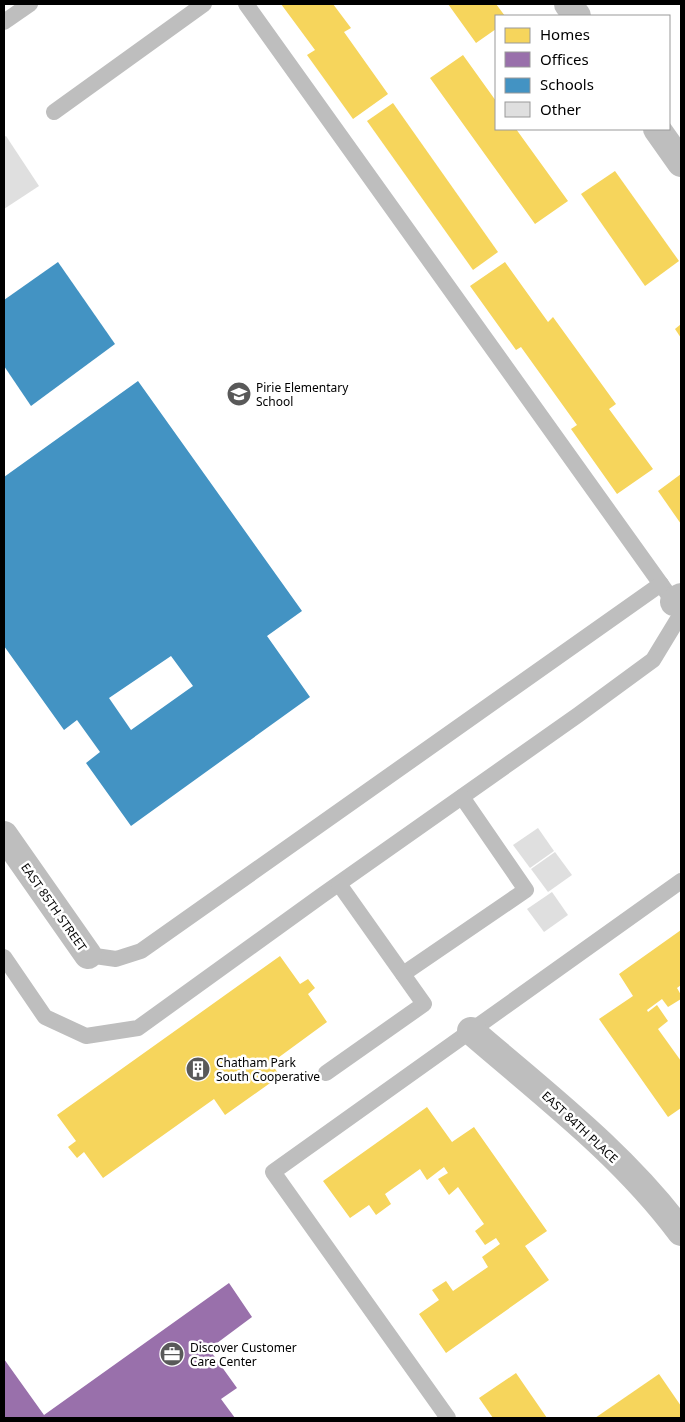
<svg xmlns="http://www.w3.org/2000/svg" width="685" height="1422" font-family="'Noto Sans',sans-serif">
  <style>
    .homes { fill: #f6d55c }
    .offices { fill: #9970ab }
    .schools { fill: #4393c3; fill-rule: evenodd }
    .building { fill: #dfdfdf }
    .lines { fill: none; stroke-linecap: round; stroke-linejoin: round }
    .service { stroke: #bebebe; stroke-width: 16 }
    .minor { stroke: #bebebe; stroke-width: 28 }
    .labels { text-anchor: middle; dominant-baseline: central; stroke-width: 5; stroke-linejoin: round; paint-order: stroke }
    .poi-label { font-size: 12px; fill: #000; stroke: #fff; text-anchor: start }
    .street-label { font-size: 12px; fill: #000; stroke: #fff }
  </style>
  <rect width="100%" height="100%" fill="#fff"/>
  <g class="homes">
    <polygon points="281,4 333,4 351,28 344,32 388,94 353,119 307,55 315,50"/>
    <polygon points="448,4 496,4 505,16 496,16 496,29 476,43"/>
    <polygon points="463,55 496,101 496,129 516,129 568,201 535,224 430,78"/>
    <polygon points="393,103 498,252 473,270 367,121"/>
    <polygon points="615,171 679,261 645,286 581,194"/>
    <polygon points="505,262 548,322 553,317 616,404 609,409 653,469 617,494 571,429 577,425 521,347 516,350 470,286"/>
    <polygon points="681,324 681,338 675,329"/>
    <polygon points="681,474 681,524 658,491"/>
    <polygon points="681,930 681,985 677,988 681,995 681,999 668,1007 662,999 647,1010 648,1012 657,1005 668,1021 658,1029 681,1061 681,1108 668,1117 599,1019 633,996 619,974"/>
    <polygon points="280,956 300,984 308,979 315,988 308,994 327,1022 271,1063 280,1076 225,1115 214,1099 103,1178 84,1152 77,1158 68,1147 76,1141 57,1115"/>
    <polygon points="427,1107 452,1142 474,1127 547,1231 525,1246 549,1280 446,1353 419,1314 439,1300 432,1290 446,1281 453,1291 488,1267 482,1257 500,1244 496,1238 485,1245 475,1231 484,1224 458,1187 449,1195 438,1179 448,1173 444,1167 427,1180 420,1169 385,1194 391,1204 376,1215 369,1205 350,1218 323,1181"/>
    <polygon points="516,1373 547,1418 493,1418 479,1398"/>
    <polygon points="659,1374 681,1406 681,1418 595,1418"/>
  </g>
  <polygon class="offices" points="229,1283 252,1317 209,1349 237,1388 221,1399 235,1418 4,1418 4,1359 44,1415"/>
  <g class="schools">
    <polygon points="58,262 115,344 31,406 4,366 4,300"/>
    <path d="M138,381L302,611L267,636L310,697L131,826L86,763L100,752L77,720L64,730L4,646V477ZM171,656L193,686L131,730L109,698Z"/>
  </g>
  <g class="building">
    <polygon points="6,136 39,186 4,209 4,137"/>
    <polygon points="538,828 554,851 530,868 513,845"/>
    <polygon points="555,852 572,875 548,892 531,869"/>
    <polygon points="552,892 568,915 544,932 527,909"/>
  </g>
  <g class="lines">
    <g class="service">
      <polyline points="246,4 678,608"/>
      <polyline points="4,22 30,4"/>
      <polyline points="54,112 204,4"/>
      <polyline points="88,955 116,959 141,951 661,584"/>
      <polyline points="4,957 45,1017 86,1036 138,1028 321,896 578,715 653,660 681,614"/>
      <polyline points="403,974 526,890 462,797"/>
      <polyline points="326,1073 424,1004 339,884"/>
      <polyline points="448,1418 273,1172 681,881"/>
    </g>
    <g class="minor">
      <polyline points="568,4 577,16"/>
      <polyline points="657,129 681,163"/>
      <polyline points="674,602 681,597"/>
      <polyline points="4,835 88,955"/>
      <path d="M471,1031C544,1094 623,1154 681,1232"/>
    </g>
  </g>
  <defs>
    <symbol id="school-disc" viewBox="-11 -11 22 22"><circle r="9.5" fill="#595959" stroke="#fff"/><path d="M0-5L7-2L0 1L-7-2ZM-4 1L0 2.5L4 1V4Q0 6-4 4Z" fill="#fff"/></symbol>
    <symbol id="building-disc" viewBox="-11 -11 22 22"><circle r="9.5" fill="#595959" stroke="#fff"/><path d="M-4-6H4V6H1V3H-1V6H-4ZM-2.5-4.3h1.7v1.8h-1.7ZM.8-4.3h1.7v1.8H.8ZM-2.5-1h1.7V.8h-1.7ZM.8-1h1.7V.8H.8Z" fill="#fff"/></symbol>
    <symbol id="office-disc" viewBox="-11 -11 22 22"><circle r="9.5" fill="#595959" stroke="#fff"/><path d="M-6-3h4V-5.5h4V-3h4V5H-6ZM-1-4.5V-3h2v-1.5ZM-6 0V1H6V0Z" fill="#fff"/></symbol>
  </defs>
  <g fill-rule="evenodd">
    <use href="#school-disc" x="225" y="380" width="28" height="28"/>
    <use href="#building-disc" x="184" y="1055" width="28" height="28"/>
    <use href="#office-disc" x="158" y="1340" width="28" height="28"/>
  </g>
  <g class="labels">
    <g class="poi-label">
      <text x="256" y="387">Pirie Elementary<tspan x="256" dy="14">School</tspan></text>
      <text x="216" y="1062">Chatham Park<tspan x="216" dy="14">South Cooperative</tspan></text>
      <text x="190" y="1347">Discover Customer<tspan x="190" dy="14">Care Center</tspan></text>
    </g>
    <g class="street-label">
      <text transform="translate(54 907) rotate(55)">EAST 85TH STREET</text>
      <text transform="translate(580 1127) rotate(43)">EAST 84TH PLACE</text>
    </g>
  </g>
  <rect width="685" height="1422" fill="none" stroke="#000000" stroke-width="10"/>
  <rect x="495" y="15" width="175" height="115" fill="#ffffff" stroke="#999999"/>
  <rect x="505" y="28" width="25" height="15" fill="#f6d55c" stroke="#999999"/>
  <text x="540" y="40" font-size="15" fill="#000000">Homes</text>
  <rect x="505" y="52" width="25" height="15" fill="#9970ab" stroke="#999999"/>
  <text x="540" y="65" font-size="15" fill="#000000">Offices</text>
  <rect x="505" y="78" width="25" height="15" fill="#4393c3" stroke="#999999"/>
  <text x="540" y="90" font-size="15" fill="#000000">Schools</text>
  <rect x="505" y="102" width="25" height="15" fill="#dfdfdf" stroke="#999999"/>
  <text x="540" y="115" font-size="15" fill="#000000">Other</text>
</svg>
